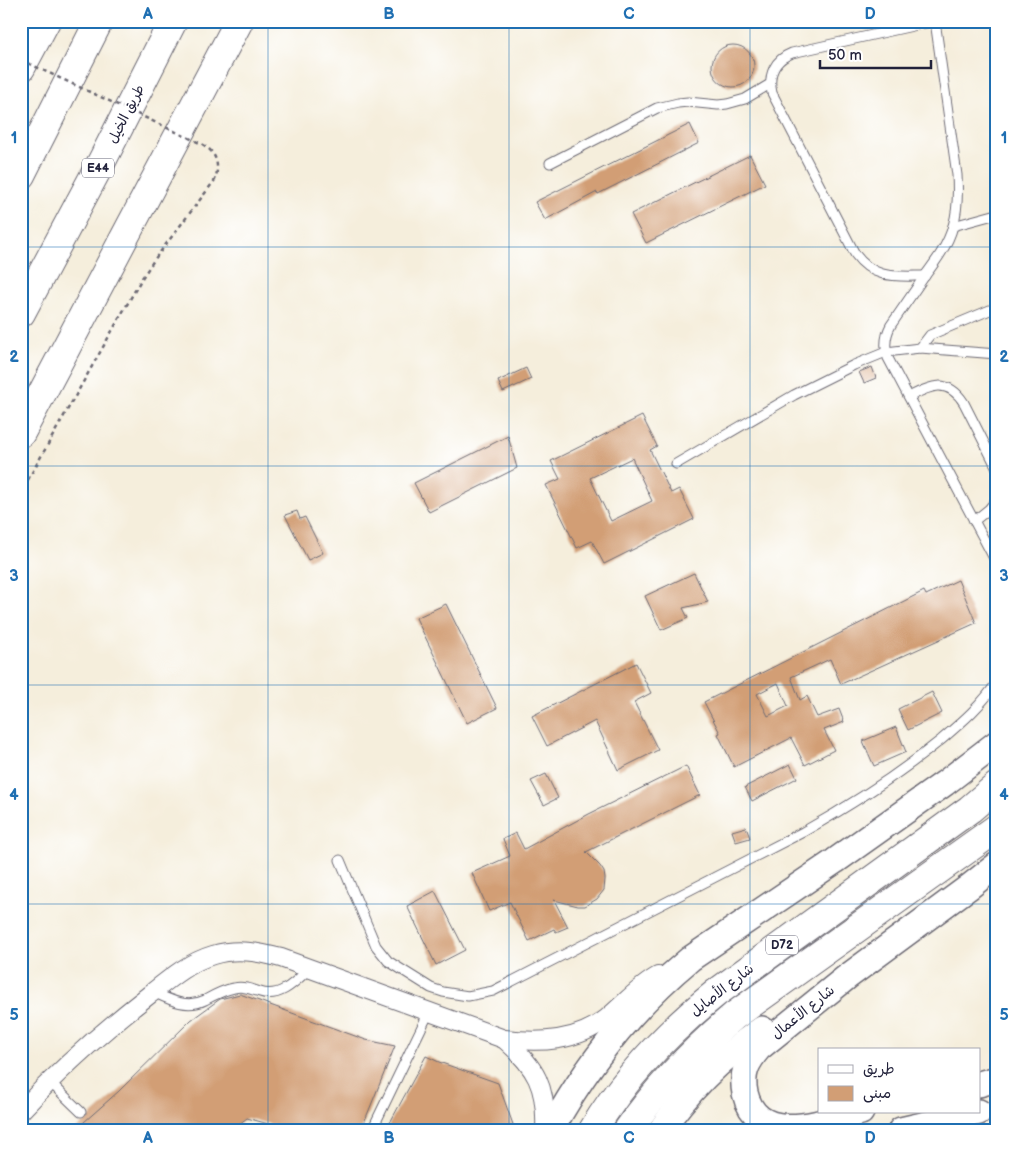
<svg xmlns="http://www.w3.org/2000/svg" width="1018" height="1151" font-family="'Balsamiq Sans','Playpen Sans Arabic',sans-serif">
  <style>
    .building { fill: #d29e75; fill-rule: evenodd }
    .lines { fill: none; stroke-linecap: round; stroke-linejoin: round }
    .lane-casing { stroke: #6c6973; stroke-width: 11 }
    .street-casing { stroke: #6c6973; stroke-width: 20 }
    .secondary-casing { stroke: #6c6973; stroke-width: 28 }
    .primary-casing { stroke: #6c6973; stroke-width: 30 }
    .highway-casing { stroke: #6c6973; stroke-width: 30 }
    .path { stroke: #6c6973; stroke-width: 2.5; stroke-dasharray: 4 4; stroke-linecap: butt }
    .lane { stroke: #fff; stroke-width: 9 }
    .street { stroke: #fff; stroke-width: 18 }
    .secondary { stroke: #fff; stroke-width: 25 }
    .primary { stroke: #fff; stroke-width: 28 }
    .highway { stroke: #fff; stroke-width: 28 }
    .path-bridge { stroke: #6c6973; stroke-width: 2.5; stroke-dasharray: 4 4; stroke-linecap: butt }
    .grid { fill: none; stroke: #1f6fb2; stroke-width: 1; stroke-opacity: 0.55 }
    .labels { text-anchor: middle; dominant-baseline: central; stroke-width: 5; stroke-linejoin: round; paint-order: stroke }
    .shield { fill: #fff; stroke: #646476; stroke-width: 1 }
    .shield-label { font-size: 12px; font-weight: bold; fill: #22223b }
    .street-label { font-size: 14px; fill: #22223b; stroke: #fff }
    .neatline { fill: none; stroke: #1f6fb2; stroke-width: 2 }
    .grid-label { font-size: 16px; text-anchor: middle; font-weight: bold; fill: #1f6fb2 }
  </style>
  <rect width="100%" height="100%" fill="#fff"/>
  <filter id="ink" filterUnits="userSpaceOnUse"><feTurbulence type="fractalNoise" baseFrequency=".02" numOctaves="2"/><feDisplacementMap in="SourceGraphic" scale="10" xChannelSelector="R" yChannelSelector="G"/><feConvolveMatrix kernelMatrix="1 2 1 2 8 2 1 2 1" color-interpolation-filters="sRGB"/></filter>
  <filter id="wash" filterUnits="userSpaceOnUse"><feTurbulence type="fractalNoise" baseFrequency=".0096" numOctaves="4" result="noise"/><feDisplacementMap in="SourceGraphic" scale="20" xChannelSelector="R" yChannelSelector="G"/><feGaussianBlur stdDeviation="1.12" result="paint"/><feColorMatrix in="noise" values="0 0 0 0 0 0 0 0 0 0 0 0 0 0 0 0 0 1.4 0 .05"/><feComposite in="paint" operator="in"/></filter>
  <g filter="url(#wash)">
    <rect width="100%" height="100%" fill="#f5eedc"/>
    <g id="blocks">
      <g class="building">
        <circle cx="733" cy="66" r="21"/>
        <polygon points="690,124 699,143 598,194 597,192 545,220 535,202"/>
        <polygon points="750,155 765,184 646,243 631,214"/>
        <polygon points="872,367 876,378 864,383 859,372"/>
        <polygon points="526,368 531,379 503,392 498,381"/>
        <path d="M642,416L657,446L650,450L671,493L679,489L694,519L604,564L592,541L577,548L546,485L560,479L551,461ZM632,458L652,501L611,521L590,478Z"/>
        <polygon points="508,436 517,468 429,512 414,483"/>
        <polygon points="297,511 300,519 305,517 323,553 308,560 285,515"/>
        <polygon points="694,573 708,602 683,608 688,618 661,630 645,596"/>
        <path d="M958,580L976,623L841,684L830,659L791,677L800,700L807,696L817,717L839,709L844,722L824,730L834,750L805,765L791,738L734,767L718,734L720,733L704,702L924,591L926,595ZM778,683L788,706L768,716L757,694Z"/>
        <polygon points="446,604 497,708 467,723 416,618"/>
        <polygon points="636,663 651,693 634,702 658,750 618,770 595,721 547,746 532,716"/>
        <polygon points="932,692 942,713 908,730 898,709"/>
        <polygon points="896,727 906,752 874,766 863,741"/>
        <polygon points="790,764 797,778 752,801 745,787"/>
        <polygon points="686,766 700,795 586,852 600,866 604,872 605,879 604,890 597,899 585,906 578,906 554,900 568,927 556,932 554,929 529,941 510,902 489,911 472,873 510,856 503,839 516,833 524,849 589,814"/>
        <polygon points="546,774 558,798 544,805 531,781"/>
        <polygon points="746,827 750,838 736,842 732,831"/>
        <polygon points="435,891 465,950 436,965 407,906"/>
        <polygon points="240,994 366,1040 395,1046 361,1130 290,1130 247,1118 231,1130 75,1130 119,1091 191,1020 220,999"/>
        <polygon points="426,1056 439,1062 498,1083 515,1130 386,1130"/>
      </g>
    </g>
  </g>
  <g filter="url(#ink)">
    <use href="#blocks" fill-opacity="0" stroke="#6c6973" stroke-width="1"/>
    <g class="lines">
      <defs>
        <g id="lane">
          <path d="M935,21L957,175C958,192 958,210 953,226C948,245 936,261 924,277C913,293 902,309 891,325C885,336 884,346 888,358L997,564"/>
          <polyline points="550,163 657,108 678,103 688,102 718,105 727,104 745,99 770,84"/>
          <polyline points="953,226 997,214"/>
          <path d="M925,276C896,276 874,280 855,254L772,93C768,75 774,60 792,53L935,21"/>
          <polyline points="920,348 930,335 997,307"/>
          <path d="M909,397C931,385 948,378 964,403L997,468"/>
          <polyline points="676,464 794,395 854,365 886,352 920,348 997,354"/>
          <polyline points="974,521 989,509 997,499"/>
          <path d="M340,860L376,946L388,961L431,988L443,992L468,996L493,991L803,832C851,805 898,775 941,740C962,722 982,705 997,682"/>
          <path d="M153,992C170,1000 187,1009 205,1000C214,995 223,990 234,988C243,986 251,989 260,992C280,999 296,981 310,968"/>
          <polyline points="50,1082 81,1112"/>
          <polyline points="372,1130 429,1012"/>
        </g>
        <g id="street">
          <path d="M504,1039C536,1067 547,1087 545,1130"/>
          <path d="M21,1111C60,1069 104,1030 149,995C169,979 189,962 213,955C236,948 259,952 281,958L504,1039C541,1043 577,1042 607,1018C624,1004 638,987 658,976"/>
        </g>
        <g id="secondary">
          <polyline points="979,1084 997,1079"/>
          <path d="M861,1112C824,1121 758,1148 745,1093C741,1073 747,1062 759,1048L847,977L969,887L997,865"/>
          <path d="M551,1130C587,1064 632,1007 690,959L835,861L945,783L997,743"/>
          <path d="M661,1130C688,1090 723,1057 762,1029"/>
          <polyline points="901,1130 979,1112"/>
        </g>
        <g id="primary">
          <path d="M593,1130C625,1076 668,1032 716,993L970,809L997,786"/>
          <path d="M628,1130C658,1086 694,1050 734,1016L997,828"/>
        </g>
        <g id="highway">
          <polyline points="21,68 46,21"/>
          <polyline points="21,175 99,21"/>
          <polyline points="21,313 103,159 173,21"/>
          <polyline points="21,433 239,21"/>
        </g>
      </defs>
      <use href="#lane" class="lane-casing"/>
      <use href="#street" class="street-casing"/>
      <use href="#secondary" class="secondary-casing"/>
      <use href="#primary" class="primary-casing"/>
      <use href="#highway" class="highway-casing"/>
      <polyline class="path" points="990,1130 997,1128"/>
      <use href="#lane" class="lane"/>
      <use href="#street" class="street"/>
      <use href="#secondary" class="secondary"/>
      <use href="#primary" class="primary"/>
      <use href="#highway" class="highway"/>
      <path class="path-bridge" d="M21,60L202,144C216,152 220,164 215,180L154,260L142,278L21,492"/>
    </g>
  </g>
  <path class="grid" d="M268,21V1130M509,21V1130M750,21V1130M21,247H997M21,466H997M21,685H997M21,904H997"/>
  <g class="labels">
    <g class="shield">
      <rect x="82" y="158.5" width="32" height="19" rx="4"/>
      <rect x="766" y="935.5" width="32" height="19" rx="4"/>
    </g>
    <g class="shield-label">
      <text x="98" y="168">E44</text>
      <text x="782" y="945">D72</text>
    </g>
    <g class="street-label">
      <text transform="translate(126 114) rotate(-63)">طريق الخيل</text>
      <text transform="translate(722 990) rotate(-38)">شارع الأصايل</text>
      <text transform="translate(803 1012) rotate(-39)">شارع الأعمال</text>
    </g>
  </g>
  <rect width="1018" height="1151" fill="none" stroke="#fff" stroke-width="55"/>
  <rect x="818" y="1048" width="162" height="65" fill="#ffffff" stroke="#a7a7b1"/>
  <rect x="828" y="1065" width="25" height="8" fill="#ffffff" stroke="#a7a7b1"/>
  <text x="863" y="1074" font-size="15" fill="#22223b">طريق</text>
  <rect x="828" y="1086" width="25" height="15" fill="#d29e75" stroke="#a7a7b1"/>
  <text x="863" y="1098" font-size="15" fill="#22223b">مبنى</text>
  <path d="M820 60v8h111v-8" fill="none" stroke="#22223b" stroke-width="2.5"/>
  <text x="828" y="60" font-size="15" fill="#22223b" stroke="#ffffff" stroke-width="4" paint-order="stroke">50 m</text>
  <rect x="28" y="28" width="962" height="1096" class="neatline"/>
  <g class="grid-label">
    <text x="148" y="19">A</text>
    <text x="389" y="19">B</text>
    <text x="629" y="19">C</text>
    <text x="870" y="19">D</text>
    <text x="14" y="143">1</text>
    <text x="1004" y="143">1</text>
    <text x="14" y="362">2</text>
    <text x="1004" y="362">2</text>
    <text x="14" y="581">3</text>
    <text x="1004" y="581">3</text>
    <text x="14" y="800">4</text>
    <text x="1004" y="800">4</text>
    <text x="14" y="1020">5</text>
    <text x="1004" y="1020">5</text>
    <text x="148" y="1143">A</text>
    <text x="389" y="1143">B</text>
    <text x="629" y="1143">C</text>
    <text x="870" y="1143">D</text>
  </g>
</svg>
